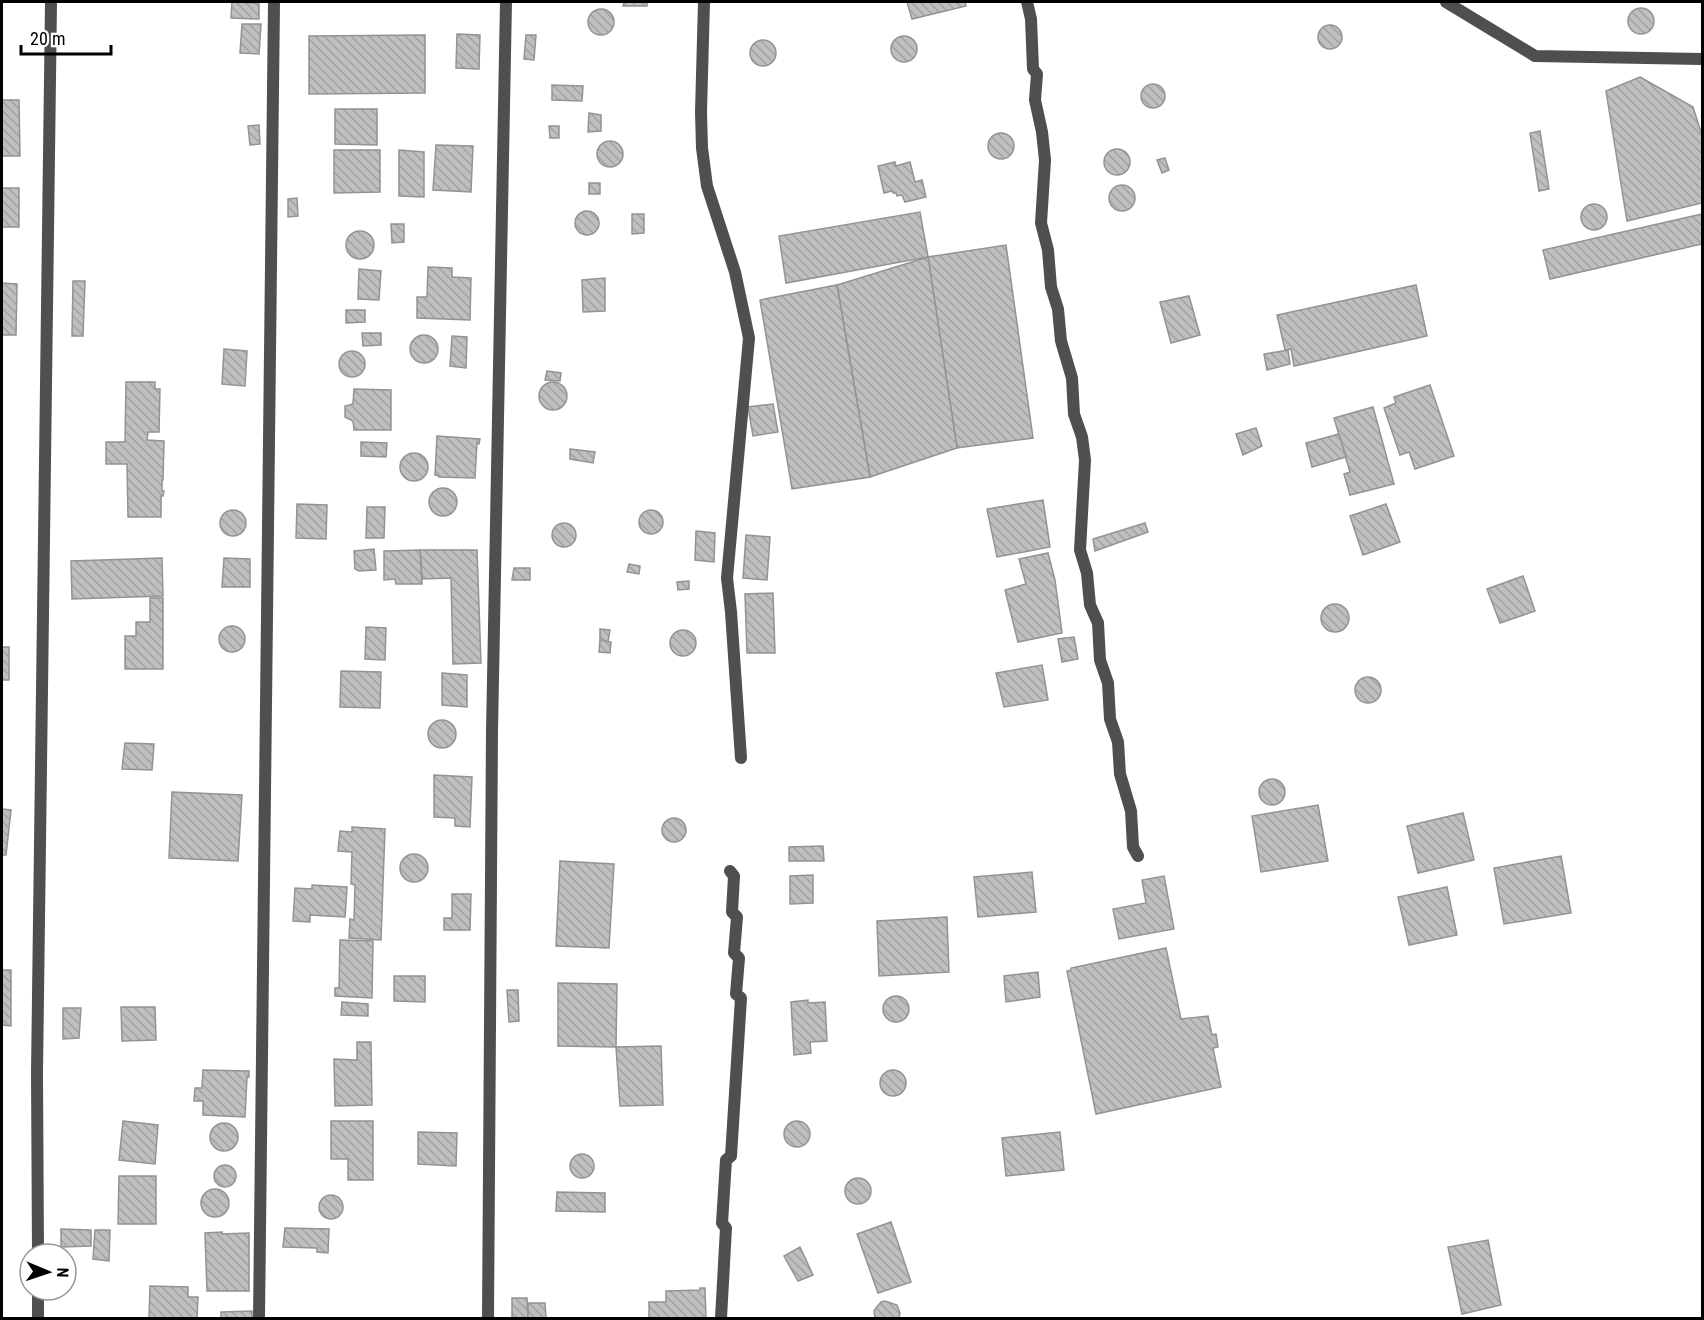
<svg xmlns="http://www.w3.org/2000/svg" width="1704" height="1320" font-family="'Roboto Condensed',sans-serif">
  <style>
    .building { fill: url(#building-back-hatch); stroke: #939393; stroke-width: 1.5 }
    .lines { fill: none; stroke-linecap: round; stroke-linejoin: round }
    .lane { stroke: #4f4f4f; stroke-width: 12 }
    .street { stroke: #4f4f4f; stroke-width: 12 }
  </style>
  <defs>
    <pattern id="building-back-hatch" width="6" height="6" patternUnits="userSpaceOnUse" patternTransform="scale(1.5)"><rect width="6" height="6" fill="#bfbfbf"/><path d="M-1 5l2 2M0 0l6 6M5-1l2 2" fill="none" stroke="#a2a2a2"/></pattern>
  </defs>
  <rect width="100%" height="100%" fill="#fff"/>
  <g class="building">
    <polygon points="232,2 259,3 259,19 231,18"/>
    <polygon points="624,2 647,2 647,6 623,6"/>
    <polygon points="907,2 965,2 966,6 912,19"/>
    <circle cx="1641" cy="21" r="13"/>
    <circle cx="601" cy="22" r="13"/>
    <polygon points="242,24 261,24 259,54 240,53"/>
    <circle cx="1330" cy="37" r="12"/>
    <polygon points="457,34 480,35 479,69 456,68"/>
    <polygon points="425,35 425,93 309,94 309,36"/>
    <polygon points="526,35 536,35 534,60 524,59"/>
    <circle cx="904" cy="49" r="13"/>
    <circle cx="763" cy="53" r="13"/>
    <polygon points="1640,77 1693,107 1702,135 1702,203 1627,221 1606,91"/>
    <circle cx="1153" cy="96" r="12"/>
    <polygon points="552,85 583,86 582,101 552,100"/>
    <polygon points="2,100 19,100 20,156 2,156"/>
    <polygon points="335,109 377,109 377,145 335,144"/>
    <polygon points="589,113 601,115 601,131 588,132"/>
    <polygon points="259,125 260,144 250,145 248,126"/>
    <polygon points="549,126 559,126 559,138 550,138"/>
    <polygon points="1540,131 1549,189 1539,191 1530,133"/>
    <circle cx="1001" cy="146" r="13"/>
    <circle cx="610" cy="154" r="13"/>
    <polygon points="436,145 473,146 471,192 433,190"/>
    <circle cx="1117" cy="162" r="13"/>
    <polygon points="334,150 380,150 380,192 334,193"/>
    <polygon points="399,150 424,152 424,197 399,196"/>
    <polygon points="1165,158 1169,170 1162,173 1157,160"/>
    <polygon points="895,162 896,166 910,162 915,182 922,180 926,197 905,202 902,195 897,196 896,193 893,193 892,191 884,193 878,166"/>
    <rect x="589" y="183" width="11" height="11"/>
    <circle cx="1122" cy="198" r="13"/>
    <rect x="2" y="188" width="17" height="39"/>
    <polygon points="297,198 298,216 288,217 288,199"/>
    <circle cx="1594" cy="217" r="13"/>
    <circle cx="587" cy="223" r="12"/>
    <polygon points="920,212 928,257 786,283 779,236"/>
    <polygon points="632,214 644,214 644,233 632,234"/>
    <polygon points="1702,214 1702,244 1550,279 1543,250"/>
    <polygon points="391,224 404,224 404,242 392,243"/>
    <circle cx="360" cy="245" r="14"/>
    <polygon points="1006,245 1033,438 957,448 928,257"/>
    <polygon points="928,257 957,448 870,477 837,285"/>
    <polygon points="428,267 452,268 452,277 471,278 470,320 417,318 417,297 427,297"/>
    <polygon points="359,269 381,271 379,300 358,299"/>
    <polygon points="605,278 605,311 583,312 582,280"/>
    <polygon points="73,281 85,281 83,336 72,336"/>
    <polygon points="2,283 17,284 16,335 2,335"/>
    <polygon points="837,285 870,477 792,489 760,300"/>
    <polygon points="1416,285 1427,336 1294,366 1291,349 1285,350 1277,315"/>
    <polygon points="1189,296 1200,335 1171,343 1160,302"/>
    <polygon points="346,310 365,310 365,322 346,323"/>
    <polygon points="362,333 381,333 381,345 363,346"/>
    <circle cx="424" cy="349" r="14"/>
    <polygon points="452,336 467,337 466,368 450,366"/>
    <polygon points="224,349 247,351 245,386 222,384"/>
    <polygon points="1288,350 1290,364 1267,370 1264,354"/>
    <circle cx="352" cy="364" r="13"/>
    <polygon points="547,371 561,373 560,381 545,380"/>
    <circle cx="553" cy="396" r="14"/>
    <polygon points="126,382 155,382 155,389 160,389 159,432 148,432 147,440 164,441 163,480 162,480 162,491 164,491 163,496 161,496 161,517 128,517 127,464 106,464 106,442 125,442"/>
    <polygon points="1430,385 1454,456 1415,469 1409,452 1400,455 1384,408 1396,403 1394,397"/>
    <polygon points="354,389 391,390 391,430 354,430 353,421 345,417 345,406 353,404"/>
    <polygon points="773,404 778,432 753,436 748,407"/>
    <polygon points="1373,407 1394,484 1350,495 1344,474 1350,472 1334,418"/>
    <polygon points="1256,428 1262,446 1243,455 1236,434"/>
    <polygon points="1339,434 1346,457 1312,467 1306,443"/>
    <polygon points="437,436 480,439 479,444 477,443 475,478 439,477 439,476 435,475"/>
    <polygon points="361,442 387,443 386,457 361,456"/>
    <polygon points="570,449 595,452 593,463 570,459"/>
    <circle cx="414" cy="467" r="14"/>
    <circle cx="443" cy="502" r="14"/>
    <polygon points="1043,500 1050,547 997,557 987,509"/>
    <polygon points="297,504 327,505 326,539 296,538"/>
    <polygon points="1386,504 1400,542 1363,555 1350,516"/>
    <polygon points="367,507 385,507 384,538 366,538"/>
    <circle cx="651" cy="522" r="12"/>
    <circle cx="233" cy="523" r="13"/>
    <circle cx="564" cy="535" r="12"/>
    <polygon points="1145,523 1148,532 1095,551 1093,539"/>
    <polygon points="696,531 715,533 714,562 695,560"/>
    <polygon points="746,535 770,537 767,580 743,578"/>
    <polygon points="374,549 376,570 359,571 355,569 354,551"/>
    <polygon points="420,550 477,550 481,663 453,664 451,578 422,579"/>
    <polygon points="420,550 422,584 396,584 395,579 384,580 384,551"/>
    <polygon points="1048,553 1055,580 1062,633 1018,642 1005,590 1026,584 1019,559"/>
    <polygon points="162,558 163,596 72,599 71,561"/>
    <polygon points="224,558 250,559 250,587 222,587"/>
    <polygon points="629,564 640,566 639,574 627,572"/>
    <polygon points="514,568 530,568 530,580 512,580"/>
    <polygon points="1523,576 1535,611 1500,623 1487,589"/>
    <polygon points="689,581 689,589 678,590 677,582"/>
    <polygon points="773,593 775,653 747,653 745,594"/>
    <polygon points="150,598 163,598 163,669 125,669 125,636 136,636 136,622 150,622"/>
    <circle cx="1335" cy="618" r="14"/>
    <circle cx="232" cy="639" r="13"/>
    <polygon points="366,627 386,628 385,660 365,659"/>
    <polygon points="600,629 610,630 608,642 600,640"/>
    <circle cx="683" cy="643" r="13"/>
    <polygon points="1074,637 1078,659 1062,662 1058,639"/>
    <polygon points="600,640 611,642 610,653 599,652"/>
    <rect x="2" y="647" width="7" height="33"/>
    <polygon points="1042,665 1048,700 1004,707 996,673"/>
    <polygon points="341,671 381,672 380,708 340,707"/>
    <polygon points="442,673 467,675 467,707 442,705"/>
    <circle cx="1368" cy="690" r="13"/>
    <circle cx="442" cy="734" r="14"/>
    <polygon points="125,743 154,744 152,770 122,769"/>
    <polygon points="434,775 472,777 470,827 455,826 455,818 434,817"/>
    <circle cx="1272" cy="792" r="13"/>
    <polygon points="172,792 242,795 238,861 169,858"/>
    <polygon points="1318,805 1328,861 1261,872 1252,816"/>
    <polygon points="2,809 11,810 6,855 2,855"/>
    <polygon points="1463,813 1474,860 1418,873 1407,826"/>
    <circle cx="674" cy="830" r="12"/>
    <polygon points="352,827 385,829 381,940 349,938 350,919 354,920 355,885 351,884 352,852 338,851 340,831 352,832"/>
    <polygon points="823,846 824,861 789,861 789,847"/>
    <circle cx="414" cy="868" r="14"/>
    <polygon points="1561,856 1571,913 1504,924 1494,868"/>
    <polygon points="560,861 614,864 609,948 556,946"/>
    <polygon points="1032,872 1036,912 978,917 974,877"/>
    <polygon points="813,875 813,903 790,904 790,876"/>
    <polygon points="1164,876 1174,929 1119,939 1113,909 1146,903 1142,880"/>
    <polygon points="312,885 347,887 345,917 310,915 310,922 293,921 295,888 312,889"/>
    <polygon points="1447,887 1457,935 1409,945 1398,897"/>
    <polygon points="452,894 471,894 470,930 444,930 444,918 452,918"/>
    <polygon points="947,917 949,972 879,976 877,921"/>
    <polygon points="340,940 373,941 372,998 335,996 335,988 339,988"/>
    <polygon points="1166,948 1181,1019 1208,1016 1212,1035 1216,1034 1218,1047 1213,1048 1221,1087 1096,1114 1067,971 1071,970 1071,968"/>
    <polygon points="2,970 11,970 11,1026 2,1025"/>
    <polygon points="1038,972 1040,997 1006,1002 1004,976"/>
    <polygon points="394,976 425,976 425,1002 394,1001"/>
    <polygon points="558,983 617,984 616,1047 558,1046"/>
    <polygon points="507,990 518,990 519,1021 509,1022"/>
    <circle cx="896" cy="1009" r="13"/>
    <polygon points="808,1000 808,1003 825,1002 827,1041 810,1042 811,1053 794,1055 791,1002"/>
    <polygon points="342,1002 368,1004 368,1016 341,1015"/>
    <polygon points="121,1007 155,1007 156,1040 122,1041"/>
    <polygon points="63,1008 81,1008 79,1038 63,1039"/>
    <polygon points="357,1042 371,1042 372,1105 335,1106 334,1059 357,1060"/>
    <polygon points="661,1046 663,1105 620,1106 616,1047"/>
    <polygon points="203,1070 249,1071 249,1077 247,1077 245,1117 203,1115 203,1101 194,1101 195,1088 202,1088"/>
    <circle cx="893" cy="1083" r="13"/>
    <polygon points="123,1121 158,1125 155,1164 119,1160"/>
    <polygon points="331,1121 373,1121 373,1180 348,1180 348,1159 331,1159"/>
    <circle cx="797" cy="1134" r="13"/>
    <circle cx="224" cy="1137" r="14"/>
    <polygon points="418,1132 457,1133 456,1166 418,1164"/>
    <polygon points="1060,1132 1064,1170 1006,1176 1002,1138"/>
    <circle cx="582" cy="1166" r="12"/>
    <circle cx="225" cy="1176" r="11"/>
    <polygon points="119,1176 156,1176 156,1224 118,1224"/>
    <circle cx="858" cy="1191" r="13"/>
    <circle cx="215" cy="1203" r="14"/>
    <polygon points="557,1192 605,1193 605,1212 556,1211"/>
    <circle cx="331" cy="1207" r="12"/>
    <polygon points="891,1222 911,1282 878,1293 857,1234"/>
    <polygon points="285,1228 329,1229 328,1253 317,1252 317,1248 283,1247"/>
    <polygon points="61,1229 91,1230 91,1246 61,1247"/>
    <polygon points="95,1230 110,1230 109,1261 93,1259"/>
    <polygon points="222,1232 222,1234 249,1233 249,1291 207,1291 205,1233"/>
    <polygon points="1488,1240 1501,1305 1462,1314 1448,1247"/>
    <polygon points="800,1247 813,1275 798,1281 784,1256"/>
    <polygon points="150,1286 188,1287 188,1297 198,1297 197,1318 149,1318"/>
    <polygon points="700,1288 705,1288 706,1318 649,1318 649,1302 666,1302 666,1291 700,1290"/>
    <polygon points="512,1298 527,1298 528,1318 512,1318"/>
    <polygon points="885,1301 897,1305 900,1313 899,1318 875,1318 874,1311 876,1308 881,1302"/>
    <polygon points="528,1303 545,1303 546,1318 528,1318"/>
    <polygon points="252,1311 252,1318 221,1318 221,1312"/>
  </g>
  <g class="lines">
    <polyline class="lane" points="704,2 701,112 702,148 707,186 735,272 749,338 727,578 731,612 741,758"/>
    <g class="street">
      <polyline points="1027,2 1031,19 1033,69 1037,74 1035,100 1042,132 1045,160 1041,223 1048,250 1051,287 1058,309 1061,341 1072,378 1074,414 1082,437 1085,460 1080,550 1087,573 1090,605 1098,623 1100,660 1108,683 1110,719 1118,742 1120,774 1131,811 1133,847 1138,856"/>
      <polyline points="1446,2 1535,56 1702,59"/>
      <polyline points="38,1254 37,1073 51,2"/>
      <polyline points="38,1290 38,1318"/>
      <polyline points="259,1318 274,2"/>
      <polyline points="488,1318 492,731 506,2"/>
      <polyline points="721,1318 726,1228 722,1223 726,1160 731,1156 741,998 736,994 739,958 734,953 737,917 732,912 734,876 730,871"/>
    </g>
  </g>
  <rect width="1704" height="1320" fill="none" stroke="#000000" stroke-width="6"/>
  <g transform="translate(48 1272) rotate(92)"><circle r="28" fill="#ffffff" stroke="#999999" stroke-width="1.5"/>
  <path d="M0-4.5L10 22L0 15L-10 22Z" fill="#000000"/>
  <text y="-9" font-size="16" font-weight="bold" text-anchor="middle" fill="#000000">N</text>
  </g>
  <path d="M21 45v9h90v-9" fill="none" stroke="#000000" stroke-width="3"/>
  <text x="30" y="45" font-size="18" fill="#000000" stroke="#ffffff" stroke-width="4.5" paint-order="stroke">20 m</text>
</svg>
